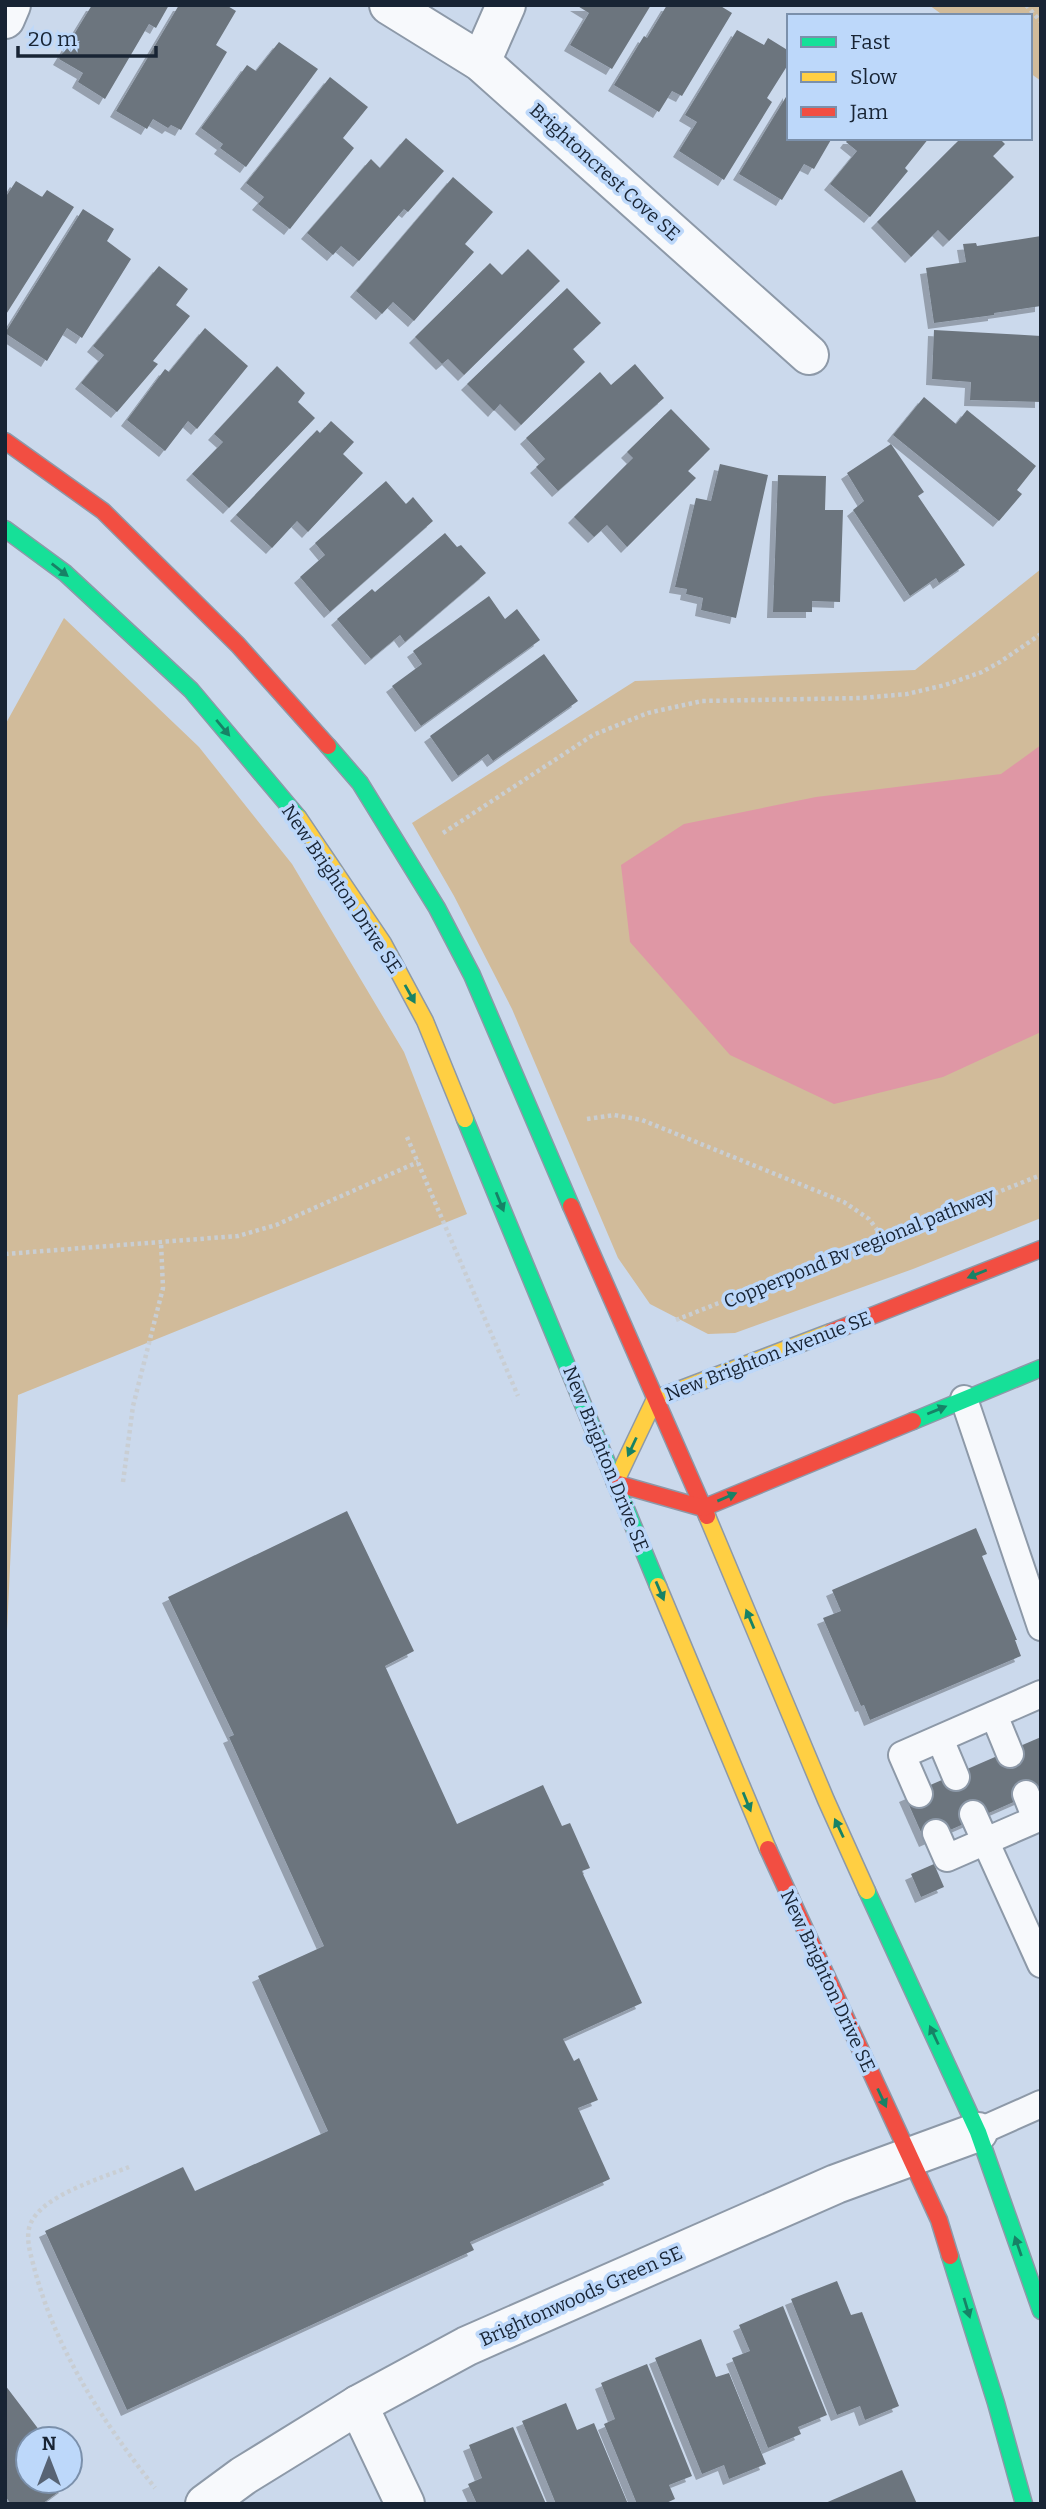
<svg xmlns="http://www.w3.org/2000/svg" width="1046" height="2509" font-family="Bitter,serif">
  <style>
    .green { fill: #d1bb9a }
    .water { fill: #df97a5 }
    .building { fill: #6c757e; filter: url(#shadow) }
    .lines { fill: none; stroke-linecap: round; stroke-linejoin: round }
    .lane-casing { stroke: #8d99a8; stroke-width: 30 }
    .street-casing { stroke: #8d99a8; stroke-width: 42 }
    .fast-casing { stroke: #8d99a8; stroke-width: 19 }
    .slow-casing { stroke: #8d99a8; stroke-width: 19 }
    .jam-casing { stroke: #8d99a8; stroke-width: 19 }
    .path { stroke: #c9ced3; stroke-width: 4.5; stroke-dasharray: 3.5 3.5; stroke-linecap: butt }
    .lane { stroke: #f7f9fc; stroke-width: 26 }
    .street { stroke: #f7f9fc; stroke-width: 38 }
    .fast { stroke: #16e098; stroke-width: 16 }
    .slow { stroke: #ffcf43; stroke-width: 16 }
    .jam { stroke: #f24e42; stroke-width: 16 }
    .oneway { fill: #178266 }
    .labels { text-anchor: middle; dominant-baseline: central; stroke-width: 7; stroke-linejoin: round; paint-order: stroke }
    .street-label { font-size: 19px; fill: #182434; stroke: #bdd8fa }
  </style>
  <defs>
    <filter id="shadow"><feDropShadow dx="-6" dy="6" stdDeviation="0" flood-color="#0004"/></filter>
  </defs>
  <rect width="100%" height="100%" fill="#cbd9ec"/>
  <g class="green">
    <polygon points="929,5 1041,5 1041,81 1030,73 1030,16 944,16"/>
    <polygon points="1041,569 1041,1218 913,1269 735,1333 708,1334 650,1304 618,1258 512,1009 454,896 412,823 635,681 915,670"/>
    <polygon points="64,618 199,747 292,864 404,1052 467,1214 18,1395 5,1674 5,725"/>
  </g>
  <polygon class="water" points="1041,745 1041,1032 943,1077 834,1104 730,1055 630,942 621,865 684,824 816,797 1001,774"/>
  <g class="building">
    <polygon points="92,5 169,5 156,28 149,24 105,99 78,82 83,73 59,59"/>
    <polygon points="179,5 226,5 236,11 216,45 227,52 181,130 171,125 168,128 153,119 147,129 116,111"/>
    <polygon points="576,5 651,5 612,69 570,45 589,13"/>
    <polygon points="667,5 719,5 732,13 682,96 672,91 659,112 614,85 644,36 647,38"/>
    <polygon points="737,30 764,45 768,38 789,51 789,63 767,98 772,102 724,180 679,151 697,122 685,115"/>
    <polygon points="279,42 318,69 246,167 220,148 223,144 201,128 247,65 256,71"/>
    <polygon points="330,77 368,107 343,138 354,148 290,229 258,204 264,197 246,183"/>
    <polygon points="789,92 789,138 832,138 814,169 804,164 782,200 739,174"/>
    <polygon points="406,138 444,171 408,212 404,209 359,261 341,246 333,255 307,233 371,159 380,168"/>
    <polygon points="849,138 929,138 905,168 908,171 870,217 830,184 857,151 846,142"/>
    <polygon points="961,138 999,138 1005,144 993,156 1014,177 949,241 938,230 911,257 877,222"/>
    <polygon points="453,177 493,212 465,244 474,252 414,321 393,302 382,314 356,291"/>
    <polygon points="16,181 42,197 47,190 74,207 5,316 5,198"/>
    <polygon points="83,209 114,229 107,241 131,259 82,338 67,328 47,361 5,333"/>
    <polygon points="1041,236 1041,306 994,313 994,315 934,323 926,268 966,262 963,244 976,243 977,246"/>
    <polygon points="528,249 560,281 464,375 448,359 442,364 415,337 490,263 502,275"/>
    <polygon points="159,266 188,289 176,305 190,316 153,361 158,364 117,412 81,383 104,355 93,346"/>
    <polygon points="567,288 601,323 573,349 585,362 521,425 500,404 494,411 467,384"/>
    <polygon points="205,328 248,366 197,429 188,421 165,451 127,420 165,369 169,372"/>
    <polygon points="934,330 1041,336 1041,402 970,400 971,382 932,379"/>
    <polygon points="635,364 664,398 558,491 536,467 545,459 526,438 600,372 611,385"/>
    <polygon points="277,366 305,393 298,402 315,418 229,508 192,474 223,442 214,434"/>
    <polygon points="924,397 956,424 967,410 1036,466 1017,490 1022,494 999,521 893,435"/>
    <polygon points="671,409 710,449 688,471 696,478 627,547 607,525 594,537 574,517 633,458 627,452"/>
    <polygon points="331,421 354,442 343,454 363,473 308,532 297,521 272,548 236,515 317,430 320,433"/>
    <polygon points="891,444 924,492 918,496 965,565 939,583 936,578 910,596 853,510 864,501 847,473"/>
    <polygon points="720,464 768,475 736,618 701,610 703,598 686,594 687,589 675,587 696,498 711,501"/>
    <polygon points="778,475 826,476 825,510 843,510 840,602 812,601 812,612 773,612"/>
    <polygon points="386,481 406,504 413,497 433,521 330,612 300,577 325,555 315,543"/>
    <polygon points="445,533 457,547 461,545 486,573 405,642 400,635 371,659 337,619 372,589 375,592"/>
    <polygon points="489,596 505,619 517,609 540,640 421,726 392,686 422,664 413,651"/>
    <polygon points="544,654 578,701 493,761 488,754 458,776 430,736"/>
    <polygon points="347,1511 414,1651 385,1666 457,1824 543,1785 562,1826 570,1823 590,1868 582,1871 583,1874 642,2003 563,2039 574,2061 579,2058 598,2100 578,2108 610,2179 470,2242 474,2250 127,2410 45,2231 183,2167 195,2191 328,2131 258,1976 324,1946 229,1737 234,1735 168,1597"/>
    <polygon points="976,1528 987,1554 982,1556 1017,1640 1015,1640 1021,1656 870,1720 864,1705 861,1706 823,1618 841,1611 832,1590"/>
    <polygon points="1041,1737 1041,1790 925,1841 905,1796"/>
    <polygon points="934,1864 944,1887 921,1897 911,1874"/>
    <polygon points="837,2281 851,2315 862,2312 899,2406 865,2420 860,2406 837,2415 791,2299"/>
    <polygon points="783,2306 827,2415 798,2427 801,2434 768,2448 732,2358 750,2351 739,2325"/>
    <polygon points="701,2339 716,2377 729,2373 766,2464 729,2479 724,2465 702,2474 655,2358"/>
    <polygon points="647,2364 692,2476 669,2485 675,2499 664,2504 637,2504 604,2424 615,2419 601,2383"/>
    <polygon points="5,2385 46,2439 28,2439 28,2481 60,2481 65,2487 42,2504 11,2504 5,2496"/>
    <polygon points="566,2403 577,2430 594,2423 628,2504 556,2504 522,2421"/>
    <polygon points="513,2427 546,2504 477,2504 468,2484 482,2478 469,2445"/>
    <polygon points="902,2470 917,2504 823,2504"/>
  </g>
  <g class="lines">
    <defs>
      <g id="lane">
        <polyline points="964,1399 1041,1627"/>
        <polyline points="994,1715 1010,1754"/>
        <polyline points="940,1739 956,1777"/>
        <polyline points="919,1794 902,1755 1041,1694"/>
        <polyline points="1026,1794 1036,1819"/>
        <polyline points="973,1814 1041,1964"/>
        <polyline points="936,1833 947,1858 1041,1817"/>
        <polyline points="978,2132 1041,2104"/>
      </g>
      <g id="street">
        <polyline points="389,5 481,62 809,355"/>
        <polyline points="5,19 11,5"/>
        <polyline points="481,62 506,5"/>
        <polyline points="358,2405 405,2504"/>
        <polyline points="205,2504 243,2476 358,2405 467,2346 836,2184 978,2132"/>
      </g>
      <g id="fast">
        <polyline points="5,529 65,573 191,690 298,817"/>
        <polyline points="328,746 360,783 437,908 472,975 571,1206"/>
        <polyline points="465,1119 658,1586"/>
        <polyline points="913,1421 1041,1368"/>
        <polyline points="867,1891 978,2132 1041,2311"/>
        <polyline points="950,2256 996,2403 1024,2504"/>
      </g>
      <g id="slow">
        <polyline points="298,817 383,943 425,1021 465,1119"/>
        <polyline points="615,1483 655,1399 831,1332"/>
        <polyline points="707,1516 826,1800 867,1891"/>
        <polyline points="658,1586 768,1849"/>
      </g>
      <g id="jam">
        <polyline points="5,441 103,511 238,645 328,746"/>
        <polyline points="571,1206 707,1516"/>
        <polyline points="831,1332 1041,1249"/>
        <polyline points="615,1483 703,1508 913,1421"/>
        <polyline points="768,1849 939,2220 950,2256"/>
      </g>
    </defs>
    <use href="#lane" class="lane-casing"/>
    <use href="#street" class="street-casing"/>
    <use href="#fast" class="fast-casing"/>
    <use href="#slow" class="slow-casing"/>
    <use href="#jam" class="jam-casing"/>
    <g class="path">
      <polyline points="1026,5 1041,22"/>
      <polyline points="443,833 593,735 648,713 702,701 862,698 907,694 945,685 982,672 1000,662 1041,634"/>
      <polyline points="587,1119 614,1115 642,1120 844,1202 869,1219 884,1239"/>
      <polyline points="407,1137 518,1396"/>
      <polyline points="5,1254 238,1236 276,1225 418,1162"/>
      <polyline points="676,1320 1041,1175"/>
      <polyline points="123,1482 133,1406 163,1288 161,1242"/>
      <path d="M129,2167C102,2178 48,2194 33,2219C23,2234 31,2255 35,2271C57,2352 103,2422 155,2488"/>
    </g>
    <use href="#lane" class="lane"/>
    <use href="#street" class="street"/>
    <use href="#fast" class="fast"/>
    <use href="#slow" class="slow"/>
    <use href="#jam" class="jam"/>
  </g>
  <defs><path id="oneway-solid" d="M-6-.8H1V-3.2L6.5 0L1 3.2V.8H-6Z" transform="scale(1.75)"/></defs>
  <g class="oneway">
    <use href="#oneway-solid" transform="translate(60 570) rotate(38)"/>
    <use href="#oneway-solid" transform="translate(223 728) rotate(50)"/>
    <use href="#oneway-solid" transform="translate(410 994) rotate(61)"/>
    <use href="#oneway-solid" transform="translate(500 1202) rotate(68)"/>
    <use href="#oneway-solid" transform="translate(977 1274) rotate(158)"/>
    <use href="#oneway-solid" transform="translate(937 1410) rotate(-22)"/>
    <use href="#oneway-solid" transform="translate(632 1447) rotate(115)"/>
    <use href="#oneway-solid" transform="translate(727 1497) rotate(-23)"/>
    <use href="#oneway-solid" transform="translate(660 1591) rotate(67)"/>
    <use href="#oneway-solid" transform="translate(750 1619) rotate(-113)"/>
    <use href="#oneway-solid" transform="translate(747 1802) rotate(68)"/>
    <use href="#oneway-solid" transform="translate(839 1828) rotate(-115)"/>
    <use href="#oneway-solid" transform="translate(934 2035) rotate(-115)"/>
    <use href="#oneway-solid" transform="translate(882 2098) rotate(65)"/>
    <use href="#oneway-solid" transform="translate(1018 2246) rotate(-109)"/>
    <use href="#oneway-solid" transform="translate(967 2308) rotate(73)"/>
  </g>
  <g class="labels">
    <g class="street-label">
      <text transform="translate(605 172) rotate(42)">Brightoncrest Cove SE</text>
      <text transform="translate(342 889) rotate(56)">New Brighton Drive SE</text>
      <text transform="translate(859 1248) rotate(-22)">Copperpond Bv regional pathway</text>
      <text transform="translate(768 1356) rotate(-21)">New Brighton Avenue SE</text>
      <text transform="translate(606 1459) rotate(68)">New Brighton Drive SE</text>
      <text transform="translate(828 1981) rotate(65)">New Brighton Drive SE</text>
      <text transform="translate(581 2296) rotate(-24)">Brightonwoods Green SE</text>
    </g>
  </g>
  <rect width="1046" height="2509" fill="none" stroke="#182434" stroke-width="14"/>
  <rect x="787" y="14" width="245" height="126" fill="#bdd8fa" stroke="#7b90ab" stroke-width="2"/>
  <rect x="801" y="37" width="35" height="10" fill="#16e098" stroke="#7b90ab" stroke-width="2"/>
  <text x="850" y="49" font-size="21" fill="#182434">Fast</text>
  <rect x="801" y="72" width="35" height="10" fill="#ffcf43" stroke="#7b90ab" stroke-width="2"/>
  <text x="850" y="84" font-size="21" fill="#182434">Slow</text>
  <rect x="801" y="107" width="35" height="10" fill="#f24e42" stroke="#7b90ab" stroke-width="2"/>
  <text x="850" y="119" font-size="21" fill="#182434">Jam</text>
  <g transform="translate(49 2460)"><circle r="33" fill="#bdd8fa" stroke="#7b90ab" stroke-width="2"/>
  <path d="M0-5L12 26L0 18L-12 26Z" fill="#576374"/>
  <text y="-10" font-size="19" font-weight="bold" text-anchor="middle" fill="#182434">N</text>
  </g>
  <path d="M18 46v10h138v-10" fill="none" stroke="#182434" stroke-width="3.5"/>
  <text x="28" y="46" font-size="21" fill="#182434" stroke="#bdd8fa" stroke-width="5" paint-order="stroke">20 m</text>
</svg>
